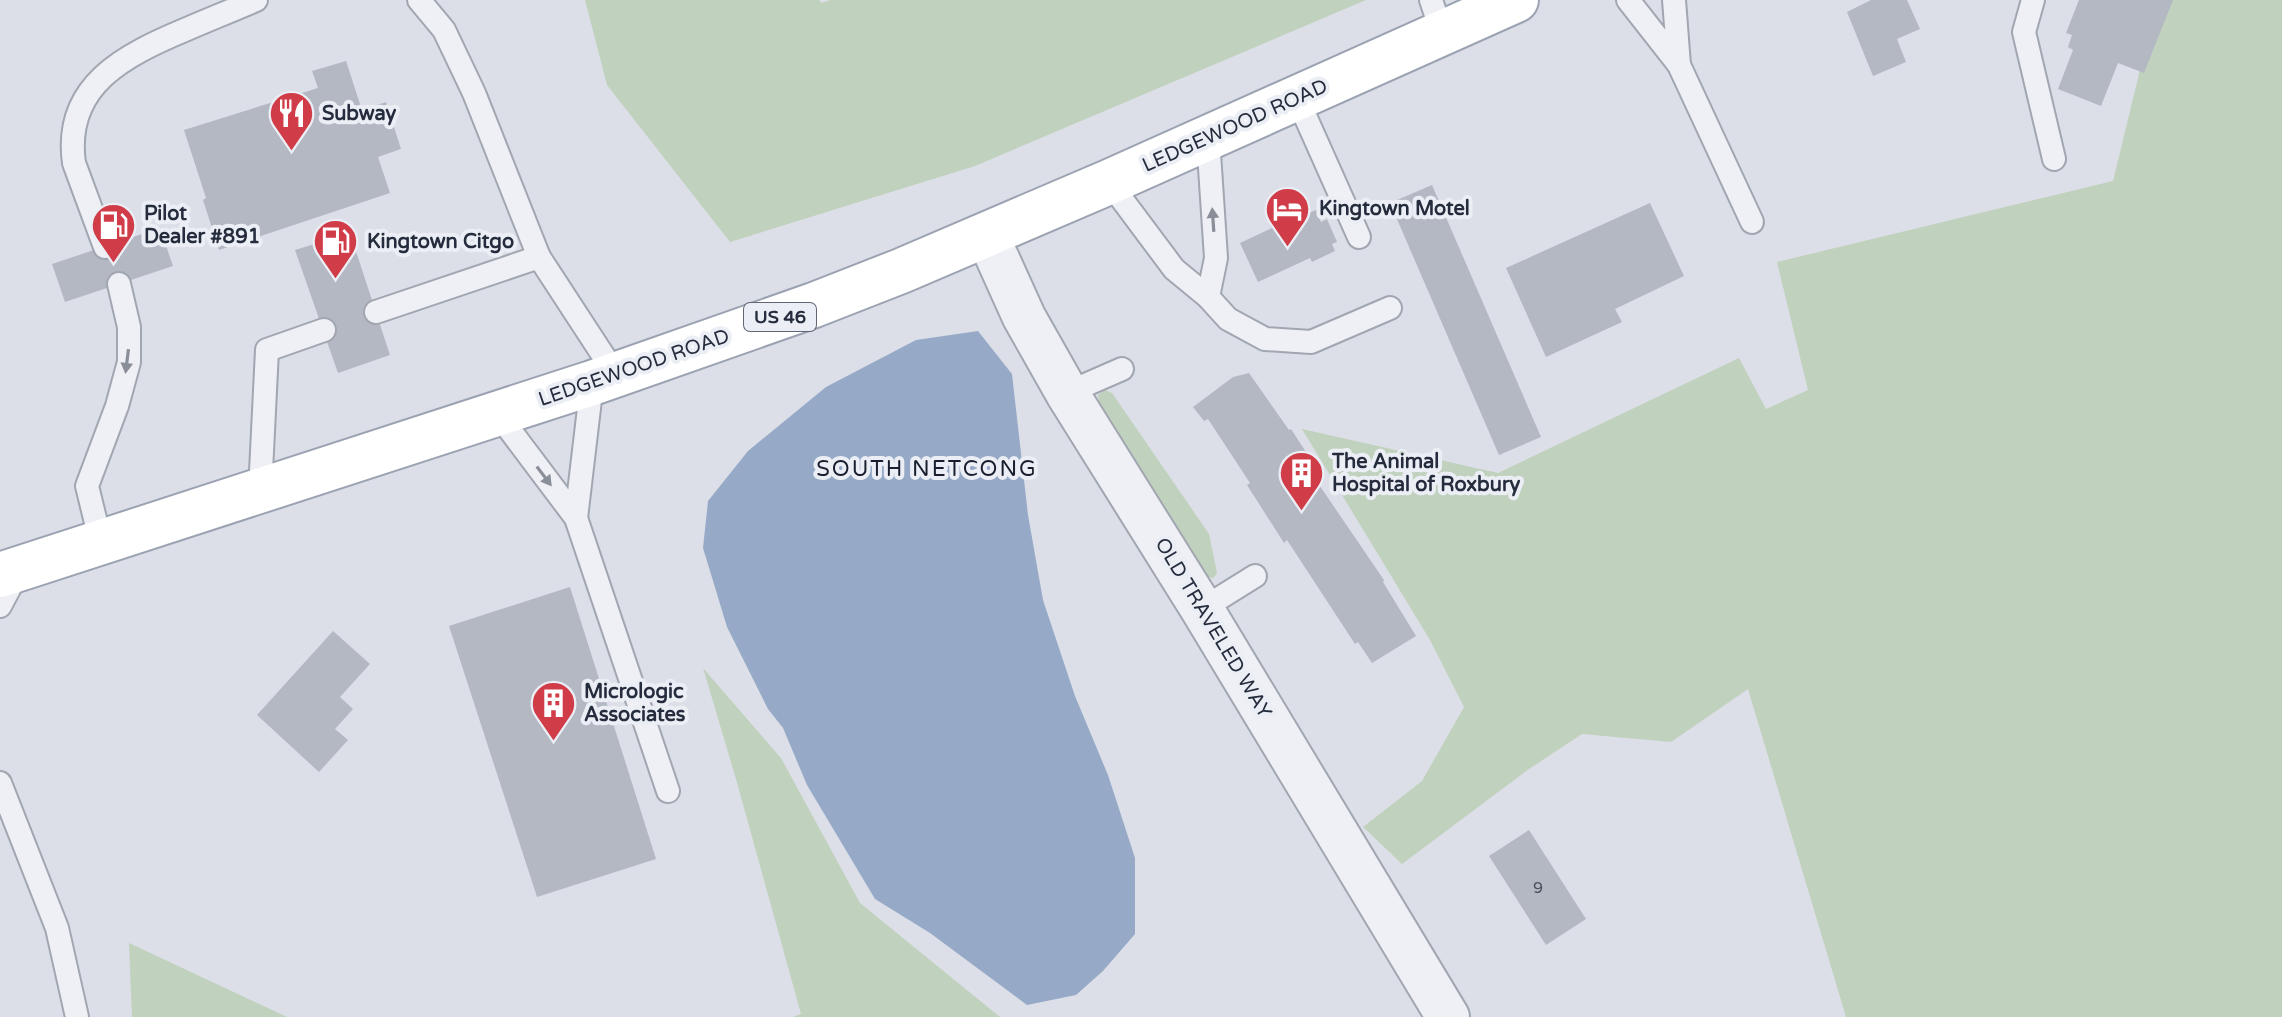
<svg xmlns="http://www.w3.org/2000/svg" width="2282" height="1017" font-family="'Varela Round',sans-serif">
  <style>
    .green { fill: #c0d1bd }
    .water { fill: #96aac8 }
    .building { fill: #b3b8c3 }
    .lines { fill: none; stroke-linecap: round; stroke-linejoin: round }
    .lane-casing { stroke: #a1a6b1; stroke-width: 26 }
    .street-casing { stroke: #a1a6b1; stroke-width: 46 }
    .primary-casing { stroke: #9ba3b2; stroke-width: 48 }
    .lane { stroke: #eff0f5; stroke-width: 22 }
    .street { stroke: #eff0f5; stroke-width: 42 }
    .primary { stroke: #fff; stroke-width: 44 }
    .oneway { fill: #8a8e99 }
    .labels { text-anchor: middle; dominant-baseline: central; stroke-width: 8; stroke-linejoin: round; paint-order: stroke }
    .number-label { font-size: 16px; fill: #484f5e }
    .shield { fill: #ebeef4; stroke: #606674; stroke-width: 2 }
    .shield-label { font-size: 18px; font-weight: bold; fill: #252c3d }
    .poi-label { font-size: 20px; font-weight: bold; fill: #252c3d; stroke: #ebeef4; text-anchor: start }
    .street-label { font-size: 20px; fill: #252c3d; stroke: #ebeef4 }
    .neighbourhood-label { font-size: 22px; letter-spacing: 2px; fill: #181e2d; stroke: #ebeef4 }
  </style>
  <rect width="100%" height="100%" fill="#dcdfe7"/>
  <g class="green">
    <polygon points="585,0 819,0 822,3 830,0 1366,0 975,166 730,242 607,85"/>
    <polygon points="2157,0 2282,0 2282,1017 1846,1017 1748,689 1671,742 1582,734 1529,769 1402,864 1363,827 1422,781 1464,707 1430,640 1302,429 1498,473 1739,358 1766,409 1808,390 1777,262 2113,181"/>
    <polygon points="1105,390 1112,393 1209,534 1217,573 1213,578 1205,576 1099,403 1098,395"/>
    <polygon points="703,668 781,758 860,903 1000,1017 793,1017 801,1014 736,779"/>
    <polygon points="129,943 287,1017 132,1017"/>
  </g>
  <polygon class="water" points="978,331 1012,374 1028,515 1043,600 1075,696 1108,775 1135,858 1135,934 1103,971 1076,995 1027,1005 930,933 875,899 807,785 783,728 768,709 727,627 703,548 708,501 748,451 826,387 916,340"/>
  <g class="building">
    <polygon points="1871,0 1907,0 1920,29 1897,39 1906,62 1873,76 1847,12"/>
    <polygon points="2079,0 2173,0 2144,73 2118,63 2101,106 2058,89 2073,50 2068,47 2072,35 2066,33"/>
    <polygon points="346,61 362,110 386,102 401,149 378,157 390,193 219,250 203,200 206,198 184,130 318,88 312,71"/>
    <polygon points="1432,185 1541,437 1499,455 1390,203"/>
    <polygon points="1650,203 1684,276 1615,309 1622,322 1546,357 1506,268"/>
    <polygon points="1316,210 1321,222 1327,219 1337,242 1332,244 1335,251 1312,262 1310,258 1258,282 1240,243 1272,228 1269,222 1285,215 1288,222"/>
    <polygon points="160,228 173,266 65,302 52,264"/>
    <polygon points="350,233 390,355 338,373 295,250"/>
    <polygon points="1249,373 1289,430 1291,429 1317,469 1311,473 1384,580 1383,582 1416,636 1372,663 1358,642 1355,644 1287,540 1284,543 1247,485 1250,483 1208,419 1204,421 1193,407 1233,377"/>
    <polygon points="570,587 656,859 537,897 449,626"/>
    <polygon points="333,631 370,664 340,697 353,709 335,729 348,740 319,772 257,715"/>
    <polygon points="1529,830 1586,919 1546,945 1489,856"/>
  </g>
  <g class="lines">
    <defs>
      <g id="lane">
        <polyline points="419,0 444,30 474,93 539,257"/>
        <polyline points="1431,0 1442,33"/>
        <polyline points="1628,0 1679,65 1674,0"/>
        <polyline points="2033,0 2024,32 2054,159"/>
        <polyline points="1679,65 1752,222"/>
        <polyline points="1297,98 1359,237"/>
        <polyline points="1208,138 1216,258 1208,297"/>
        <polyline points="1109,182 1174,269 1208,297 1228,319 1265,339 1311,342 1390,308"/>
        <path d="M105,247L74,163C63,85 125,55 187,29C210,19 233,10 256,0"/>
        <polyline points="376,312 539,257 616,375"/>
        <polyline points="1067,393 1122,369"/>
        <polyline points="497,413 576,518 592,383"/>
        <polyline points="260,492 267,350 324,330"/>
        <polyline points="576,518 668,791"/>
        <polyline points="101,543 87,486 117,406 129,362 129,327 119,284"/>
        <polyline points="0,606 18,572"/>
        <polyline points="1202,609 1255,576"/>
        <polyline points="0,783 57,928 77,1017"/>
      </g>
      <polyline id="street" points="987,235 1024,317 1067,393 1202,609 1448,1017"/>
      <polyline id="primary" points="0,575 592,383 814,305 901,271 1109,182 1516,0"/>
    </defs>
    <use href="#lane" class="lane-casing"/>
    <use href="#street" class="street-casing"/>
    <use href="#primary" class="primary-casing"/>
    <use href="#lane" class="lane"/>
    <use href="#street" class="street"/>
    <use href="#primary" class="primary"/>
  </g>
  <defs><path id="oneway-solid" d="M-6-.8H1V-3.2L6.5 0L1 3.2V.8H-6Z" transform="scale(2)"/></defs>
  <g class="oneway">
    <use href="#oneway-solid" transform="translate(1213 220) rotate(-94)"/>
    <use href="#oneway-solid" transform="translate(127 361) rotate(97)"/>
    <use href="#oneway-solid" transform="translate(544 476) rotate(53)"/>
  </g>
  <defs>
    <symbol id="restaurant-pin" viewBox="-11 -11 22 30"><path d="M0 17L-7.5 6A9.5 9.5 0 1 1 7.5 6Z" fill="#d03c47" stroke="#ebeef4"/><path d="M-5-6h1v4h1v-4h1v4h1v-4h1v5L-1.5 .5V6h-2V.5L-5-1ZM5-6V6H3V1.5H1.5Q1.5-4 5-6Z" fill="#fff"/></symbol>
    <symbol id="hotel-pin" viewBox="-11 -11 22 30"><path d="M0 17L-7.5 6A9.5 9.5 0 1 1 7.5 6Z" fill="#d03c47" stroke="#ebeef4"/><path d="M-6-4.5h1.5V1H6V5H4.5V3h-9V5H-6ZM-4 0a1.8 1.8 0 1 1 3.6 0ZM.5 0V-2.5h3Q6-2.5 6 0Z" fill="#fff"/></symbol>
    <symbol id="fuel-pin" viewBox="-11 -11 22 30"><path d="M0 17L-7.5 6A9.5 9.5 0 1 1 7.5 6Z" fill="#d03c47" stroke="#ebeef4"/><path d="M-5.5-6h7V0h2V4h1.3V-2.5L3-4.5l.8-.8L6-3V5H2.5V1h-1V6h-7ZM-4.2-4.7v3.2H.2V-4.7Z" fill="#fff"/></symbol>
    <symbol id="building-pin" viewBox="-11 -11 22 30"><path d="M0 17L-7.5 6A9.5 9.5 0 1 1 7.5 6Z" fill="#d03c47" stroke="#ebeef4"/><path d="M-4-6H4V6H1V3H-1V6H-4ZM-2.5-4.3h1.7v1.8h-1.7ZM.8-4.3h1.7v1.8H.8ZM-2.5-1h1.7V.8h-1.7ZM.8-1h1.7V.8H.8Z" fill="#fff"/></symbol>
  </defs>
  <g fill-rule="evenodd">
    <use href="#restaurant-pin" x="266" y="88" width="51" height="69"/>
    <use href="#hotel-pin" x="1262" y="184" width="51" height="69"/>
    <use href="#fuel-pin" x="88" y="200" width="51" height="69"/>
    <use href="#fuel-pin" x="310" y="216" width="51" height="69"/>
    <use href="#building-pin" x="1276" y="448" width="51" height="69"/>
    <use href="#building-pin" x="528" y="678" width="51" height="69"/>
  </g>
  <g class="labels">
    <g class="number-label">
      <text x="1538" y="888">9</text>
    </g>
    <rect class="shield" x="744" y="303" width="72" height="28" rx="6"/>
    <g class="shield-label">
      <text x="780" y="317">US 46</text>
    </g>
    <g class="poi-label">
      <text x="322" y="114">Subway</text>
      <text x="1319" y="209">Kingtown Motel</text>
      <text x="144" y="214">Pilot<tspan x="144" dy="23">Dealer #891</tspan></text>
      <text x="367" y="242">Kingtown Citgo</text>
      <text x="1332" y="462">The Animal<tspan x="1332" dy="23">Hospital of Roxbury</tspan></text>
      <text x="584" y="692">Micrologic<tspan x="584" dy="23">Associates</tspan></text>
    </g>
    <g class="street-label">
      <text transform="translate(1235 126) rotate(-24)">LEDGEWOOD ROAD</text>
      <text transform="translate(634 368) rotate(-19)">LEDGEWOOD ROAD</text>
      <text transform="translate(1213 628) rotate(59)">OLD TRAVELED WAY</text>
    </g>
    <g class="neighbourhood-label">
      <text x="927" y="469">SOUTH NETCONG</text>
    </g>
  </g>
</svg>
